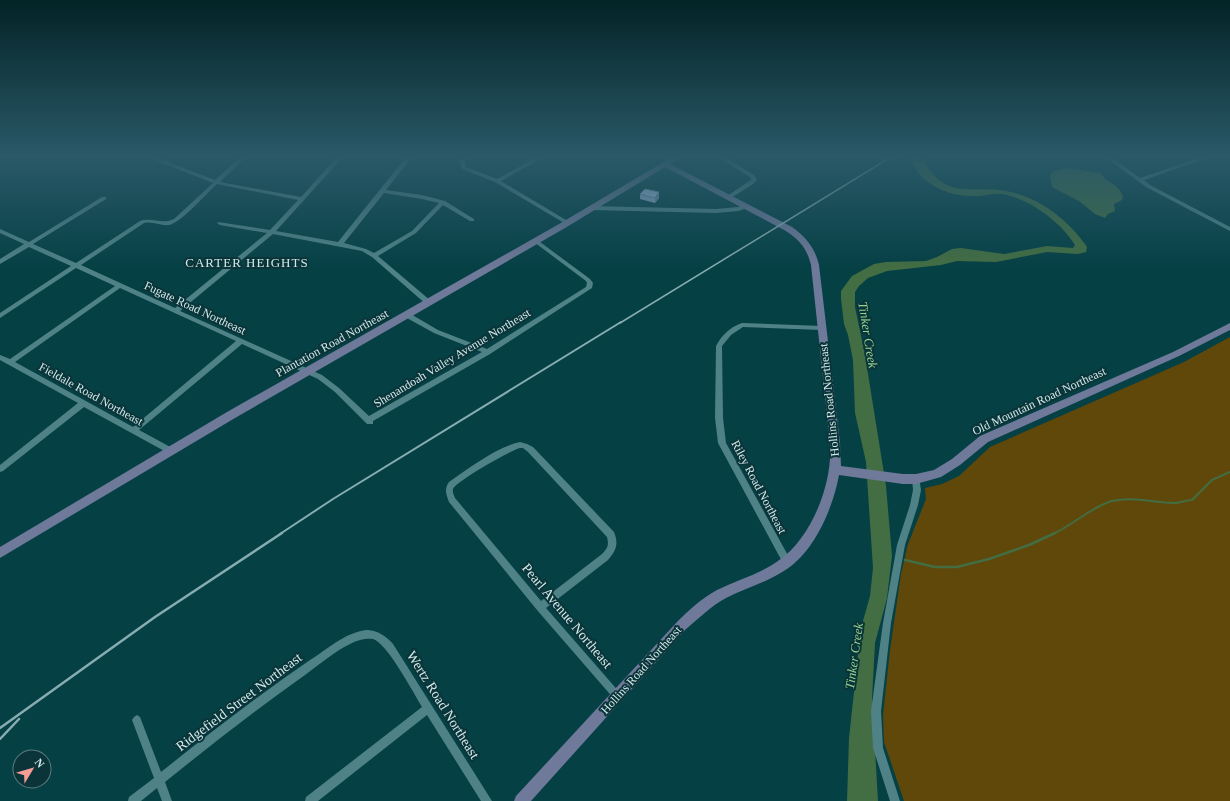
<svg xmlns="http://www.w3.org/2000/svg" width="1230" height="801" font-family="Georgia,serif">
  <style>
    .green { fill: #60470a }
    .water { fill: #436d42 }
    .lines { fill: none; stroke-linecap: round; stroke-linejoin: round }
    .stream-far1 { stroke: #436d42; stroke-width: 2 }
    .stream { stroke: #436d42; stroke-width: 2.5 }
    .street { fill: #4f8287; fill-rule: evenodd }
    .secondary { fill: #6f7999; fill-rule: evenodd }
    .rail-far2 { stroke: #87adb1; stroke-width: 1.5 }
    .rail-far1 { stroke: #87adb1; stroke-width: 2 }
    .rail { stroke: #87adb1; stroke-width: 2.5 }
    .wall { fill: #a0b3d8 }
    .shaded-wall { fill: #8292b0 }
    .building { fill: #bad0fb; stroke: #8292b0 }
    .labels { text-anchor: middle; dominant-baseline: central; stroke-width: 4; stroke-linejoin: round; paint-order: stroke }
    .street-label { font-size: 12px; fill: #d0eaed; stroke: #0b3438 }
    .neighbourhood-label { font-size: 13px; letter-spacing: 1px; fill: #d0eaed; stroke: #0b3438 }
    .water-label { font-size: 13px; font-style: italic; fill: #94d392; stroke: #0b3438 }
    .near-street-label { font-size: 14px; fill: #d0eaed; stroke: #0b3438 }
  </style>
  <rect width="100%" height="100%" fill="#054045"/>
  <polygon class="green" points="1230,337 1230,801 904,801 884,742 883,715 890,650 901,574 908,544 926,499 925,488 942,484 959,476 990,447 1184,362"/>
  <g class="water">
    <path d="M908,157H922C947,206 974,181 1015,193C1044,201 1071,223 1087,247L1086,252L1078,254L1047,252L996,262L957,261L941,265L887,271L868,278L859,286L855,292V307L865,355L886,486L892,556L887,598L875,643L872,698L878,801H847L849,738L861,628L870,596L873,568L866,462L855,413L853,360L848,335L844,324L841,299V291L852,276L874,264L886,262L926,261L937,257L952,249L961,248L1004,254L1047,246L1073,248L1075,245C1061,222 1029,198 1002,194C994,193 986,196 978,196C946,197 922,185 908,157Z"/>
    <path d="M1069,168L1100,173C1108,184 1117,182 1123,196L1122,200L1114,204L1115,211L1108,214L1105,218L1095,214L1079,201L1052,187L1050,176L1053,171Z"/>
  </g>
  <g class="lines">
    <path class="stream-far1" d="M1053,534C1073,525 1091,507 1112,501C1133,496 1153,503 1174,503C1180,503 1186,500 1192,500L1212,480L1230,472"/>
    <polyline class="stream" points="905,560 935,567 957,567 989,559 1029,545 1055,533"/>
    <g class="street">
      <path d="M147,157H155L215,180L240,157H246L220,182L301,197L337,157H343L276,231L338,242L406,157H412L386,190L422,195L445,201L474,219V221H470L443,205L416,233L378,256L431,301L432,303L431,305H427L372,257L362,251L273,234L180,311L322,375L339,388L369,416L482,352L434,333L405,317L404,315L405,313H409L438,330L487,349L586,287L587,283L586,281L534,242L533,241L536,239L590,279L593,283L592,288L490,354L373,421V424H367L335,392L318,379L242,344L139,430L174,449L175,451L174,453L171,454L168,453L84,407L3,471L0,472V465L78,403L0,360V355L10,359L115,286L76,268L0,318V313L71,266L29,247L0,264V259L24,244L0,233V229L29,242L102,197H106V199L33,244L76,263L140,221C153,217 162,225 174,219L213,183ZM217,184L298,200L270,230L218,222L217,223L220,225L267,233L175,308L81,265L144,223C153,221 160,226 169,225C182,222 206,194 217,184ZM384,193L422,199L439,203L412,231L374,253L366,249L344,243ZM120,288L236,341L133,427L15,362Z"/>
      <polygon points="464,157 470,157 465,162 466,167 497,179 537,157 544,157 501,181 571,223 568,225 566,224 495,182 462,169 459,162"/>
      <polygon points="718,157 725,157 754,175 757,180 753,184 731,198 727,198 727,196 751,180 750,177"/>
      <polygon points="1105,157 1111,157 1140,178 1202,157 1210,157 1144,180 1150,185 1230,227 1230,231 1146,187"/>
      <polygon points="747,204 750,206 749,207 739,211 716,213 592,210 589,208 592,206 716,209 738,207"/>
      <path d="M742,323L822,326L825,328L822,330L743,327L731,335L722,346L723,418L726,443L790,559L791,562L790,565L787,566L784,565L718,443L715,418L716,346C722,335 730,327 742,323Z"/>
      <path d="M520,442L527,444L533,447L614,532C619,544 616,551 608,560L546,608L621,694L623,697L621,700L618,702L615,700L537,610L449,502C446,494 444,489 449,482C469,468 497,447 520,442ZM520,448H523L528,452L607,537C609,545 608,548 602,554L541,601L455,498C454,495 452,492 453,489C455,482 511,450 520,448Z"/>
      <polygon points="916,476 919,477 921,490 918,505 905,545 891,623 881,711 883,748 900,801 890,801 873,748 871,711 883,623 897,545 910,505 913,490 912,479 913,477"/>
      <path d="M366,630C377,630 386,636 393,644L492,801H481L427,715L318,801H305L306,797L422,707C413,692 387,643 373,639C366,638 358,640 352,643C335,651 320,664 305,675C257,709 211,745 165,782L172,801H162L157,788L141,801H128L129,797L154,778L132,720L134,717L137,715L140,717L161,772C210,733 259,695 310,660C328,649 344,633 366,630Z"/>
    </g>
    <path class="secondary" d="M672,157H681L670,164L792,227C806,237 815,248 819,265L840,443L841,466L903,474H916L934,470L952,459L980,436L1173,352L1230,323V330L1179,356L988,442L960,465L941,477L916,484H903L839,475C833,508 815,550 787,569C768,582 746,588 726,598C711,606 698,619 685,630L531,801H514L516,796L677,622C689,610 702,598 717,590C737,580 760,574 778,561C812,538 833,483 830,443L811,265C807,249 800,240 786,231L665,167L565,228L235,418L0,558V547L227,412L559,224Z"/>
    <polyline class="rail-far2" points="620,323 891,157"/>
    <polyline class="rail-far1" points="280,534 333,499 621,322"/>
    <g class="rail">
      <polyline points="0,728 155,617 282,533"/>
      <polyline points="0,739 19,719"/>
    </g>
  </g>
  <polygon class="wall" points="640,194 659,198 655,203 640,199"/>
  <polygon class="shaded-wall" points="659,192 659,198 655,203 655,198"/>
  <polygon class="building" points="645,189 659,192 655,198 640,194"/>
  <linearGradient id="sky" x2="0" y2="1"><stop stop-color="#032326"/><stop offset="0.58" stop-color="#2a5968"/><stop offset="1" stop-color="#2a5968" stop-opacity="0"/></linearGradient>
  <rect width="1230" height="269" fill="url(#sky)"/>
  <g class="labels">
    <g class="street-label">
      <text transform="translate(195 308) rotate(25)">Fugate Road Northeast</text>
      <text transform="translate(332 343) rotate(-29)">Plantation Road Northeast</text>
      <text transform="translate(452 358) rotate(-31)">Shenandoah Valley Avenue Northeast</text>
      <text transform="translate(91 394) rotate(29)">Fieldale Road Northeast</text>
      <text transform="translate(829 400) rotate(-96)">Hollins Road Northeast</text>
      <text transform="translate(1039 401) rotate(-25)">Old Mountain Road Northeast</text>
      <text transform="translate(759 487) rotate(62)">Riley Road Northeast</text>
      <text transform="translate(641 670) rotate(-48)">Hollins Road Northeast</text>
    </g>
    <g class="neighbourhood-label">
      <text x="247" y="262">CARTER HEIGHTS</text>
    </g>
    <g class="water-label">
      <text transform="translate(868 335) rotate(81)">Tinker Creek</text>
      <text transform="translate(854 656) rotate(-82)">Tinker Creek</text>
    </g>
    <g class="near-street-label">
      <text transform="translate(567 616) rotate(50)">Pearl Avenue Northeast</text>
      <text transform="translate(239 702) rotate(-37)">Ridgefield Street Northeast</text>
      <text transform="translate(443 705) rotate(58)">Wertz Road Northeast</text>
    </g>
  </g>
  <g transform="translate(32 769) rotate(52)"><circle r="19" fill="#0b3438" stroke="#5a7d80"/>
  <path d="M0-3L7 15L0 10L-7 15Z" fill="#f59c96"/>
  <text y="-6" font-size="11" font-weight="bold" text-anchor="middle" fill="#d0eaed">N</text>
  </g>
</svg>
